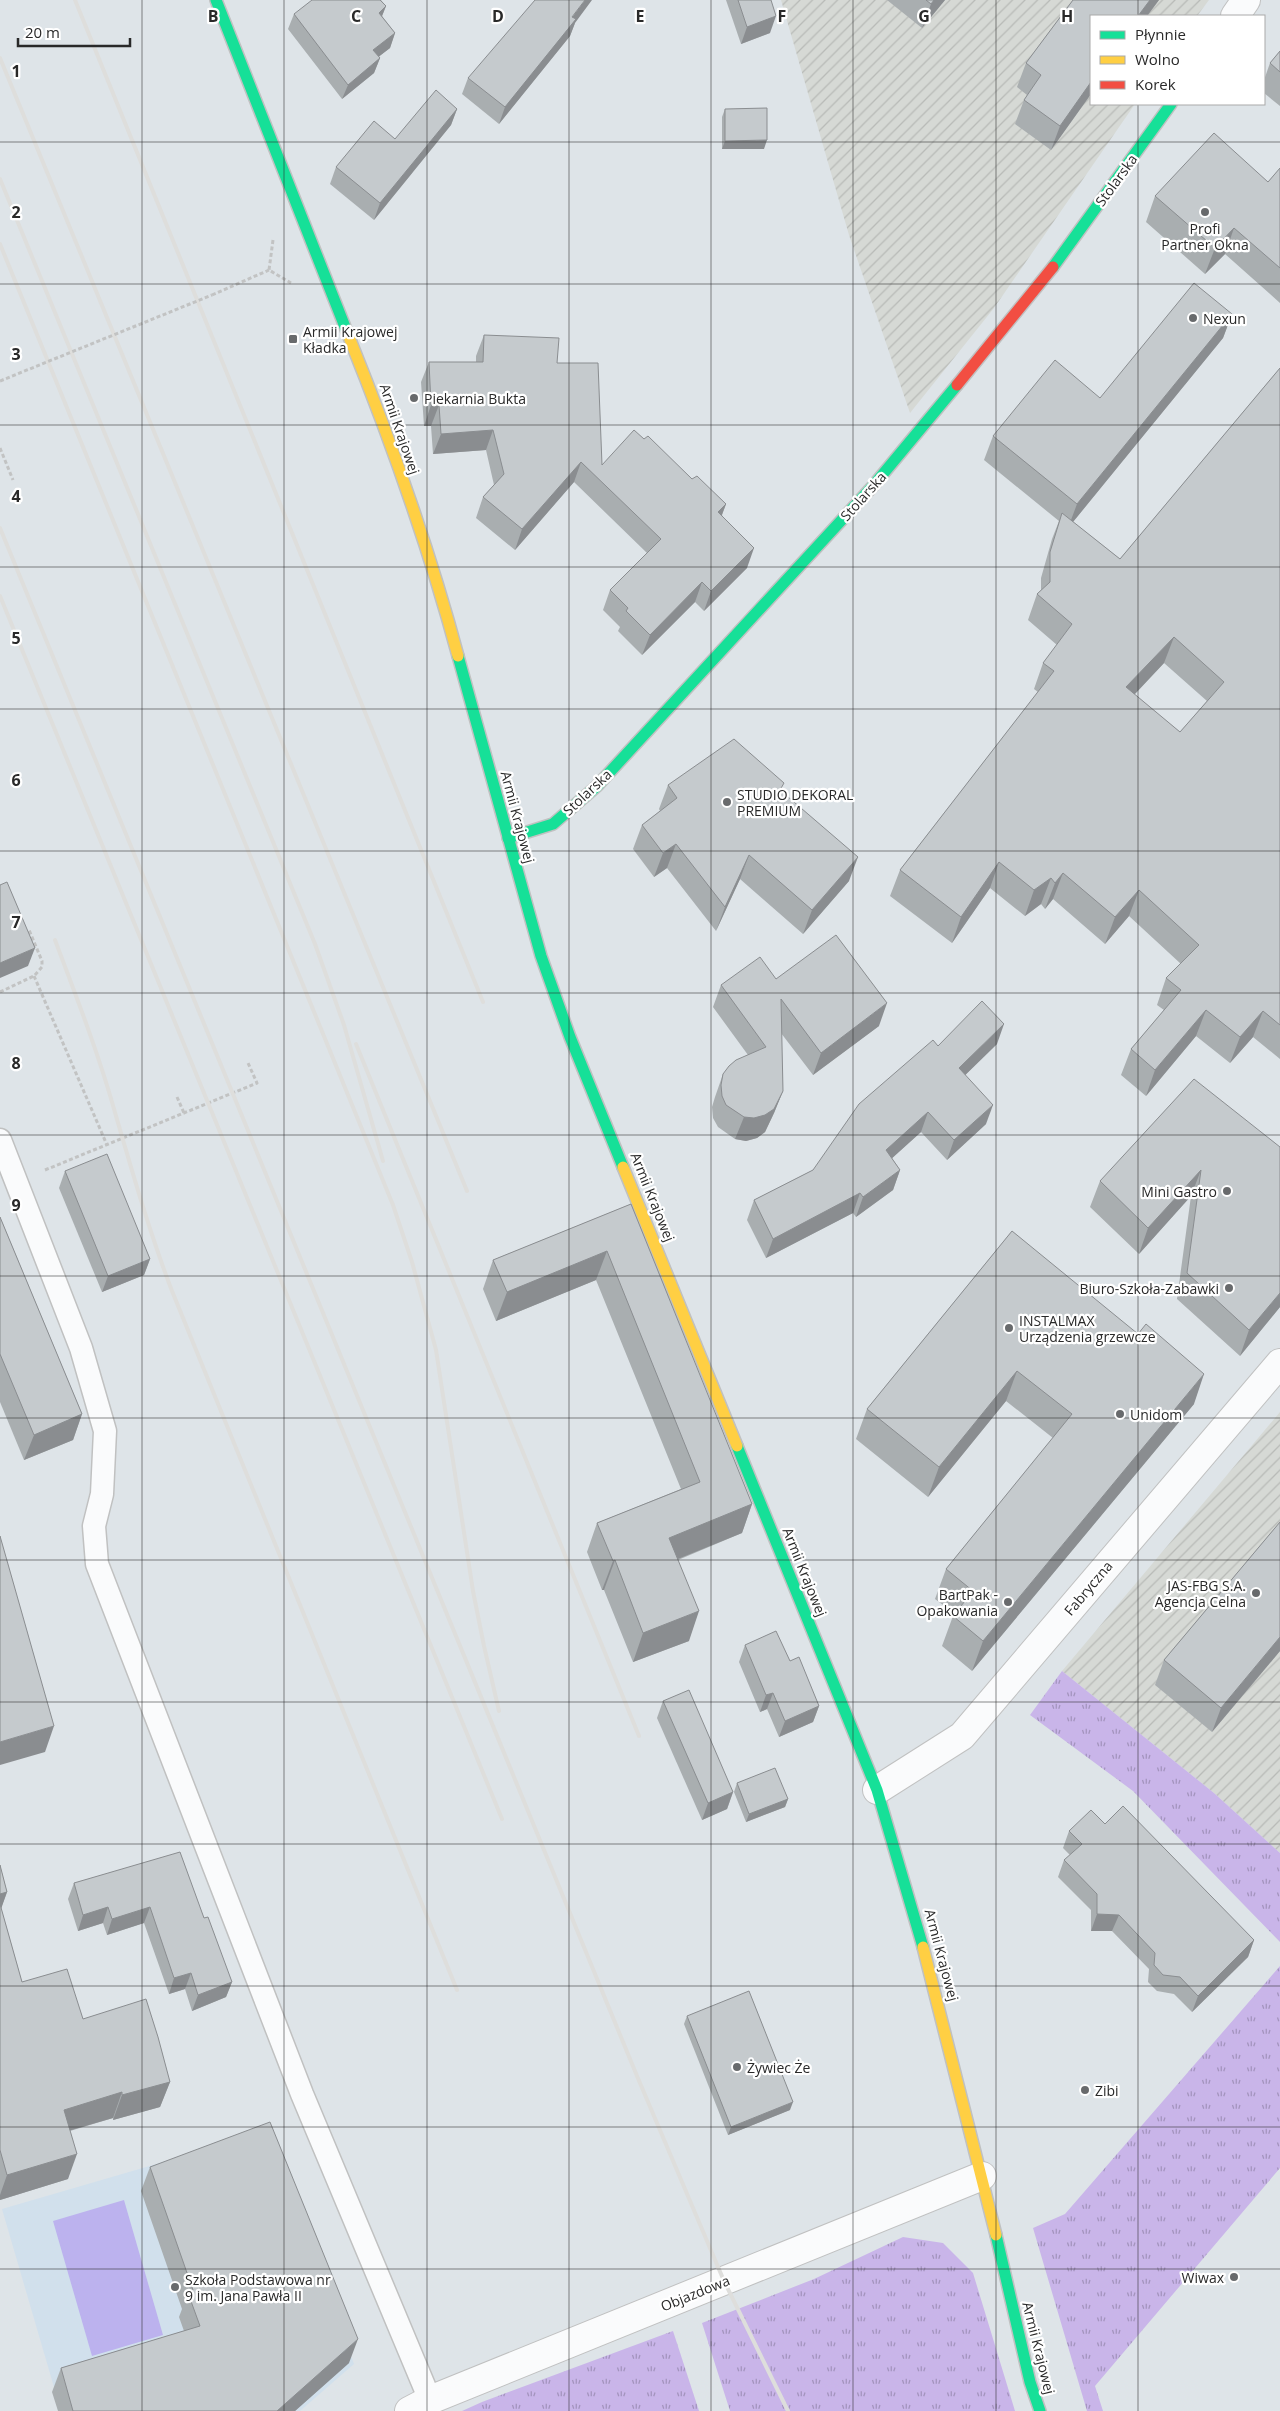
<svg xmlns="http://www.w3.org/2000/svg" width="1280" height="2411" font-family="'Open Sans',sans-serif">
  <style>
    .industrial { fill: url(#industrial-furrows) }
    .education { fill: #d1e0ec }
    .grass { fill: url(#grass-tufts) }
    .pitch { fill: #bcb2ee }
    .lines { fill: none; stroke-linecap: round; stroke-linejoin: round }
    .lane-casing { stroke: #c0c1c1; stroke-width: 25 }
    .street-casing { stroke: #c0c1c1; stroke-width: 30 }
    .fast-casing { stroke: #c0c1c1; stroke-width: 14 }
    .slow-casing { stroke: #c0c1c1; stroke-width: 14 }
    .jam-casing { stroke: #c0c1c1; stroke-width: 14 }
    .path { stroke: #c2c3c3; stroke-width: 3; stroke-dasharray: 4 2.5; stroke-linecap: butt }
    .lane { stroke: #fafbfc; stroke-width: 22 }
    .street { stroke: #fafbfc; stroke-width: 28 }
    .fast { stroke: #16e098; stroke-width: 11 }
    .slow { stroke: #ffcf43; stroke-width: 11 }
    .jam { stroke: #f24e42; stroke-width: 11 }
    .rail { stroke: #dededc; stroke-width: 4 }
    .path-bridge { stroke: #c2c3c3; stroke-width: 3; stroke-dasharray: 4 2.5; stroke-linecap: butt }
    .wall { fill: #a9aeb0; fill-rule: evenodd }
    .shaded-wall { fill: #8a8d90 }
    .building { fill: #c5cacd; stroke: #8a8d90; fill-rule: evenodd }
    .grid { fill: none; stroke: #292929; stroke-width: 1; stroke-opacity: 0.55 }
    .poi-dot { fill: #686a6c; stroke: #fff; stroke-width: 2 }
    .labels { text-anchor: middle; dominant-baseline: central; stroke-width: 4.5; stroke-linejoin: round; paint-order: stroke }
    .street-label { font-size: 14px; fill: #292929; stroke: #fff }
    .poi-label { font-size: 14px; fill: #292929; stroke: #fff; text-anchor: start }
    .grid-label { font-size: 16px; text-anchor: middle; font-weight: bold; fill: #292929; stroke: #fff; stroke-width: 4.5; stroke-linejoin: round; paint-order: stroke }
  </style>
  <defs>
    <pattern id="industrial-furrows" width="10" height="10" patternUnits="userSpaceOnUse" patternTransform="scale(1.25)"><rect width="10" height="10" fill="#d6d9d5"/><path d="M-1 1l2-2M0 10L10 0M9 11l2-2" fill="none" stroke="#b8bab7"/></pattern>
    <pattern id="grass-tufts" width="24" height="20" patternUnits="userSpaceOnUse" patternTransform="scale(1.25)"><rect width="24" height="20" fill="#c9b5e9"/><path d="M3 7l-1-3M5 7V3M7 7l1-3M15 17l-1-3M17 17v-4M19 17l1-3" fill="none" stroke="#a393bd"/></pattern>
  </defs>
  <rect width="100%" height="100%" fill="#dee4e8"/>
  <g class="industrial">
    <polygon points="781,0 1209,0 1197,16 1091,16 1091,104 1135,104 994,308 910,413 849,235"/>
    <polygon points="1280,1412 1280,1853 1214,1793 1062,1671"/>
  </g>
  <polygon class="education" points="266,2132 354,2364 300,2411 61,2411 2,2209"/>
  <g class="grass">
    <polygon points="1062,1671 1214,1793 1280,1853 1280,1942 1133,1791 1030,1715"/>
    <polygon points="1280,1966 1280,2168 1095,2386 1103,2411 1087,2411 1033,2228 1065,2214"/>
    <polygon points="903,2237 943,2243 973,2273 1015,2411 730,2411 702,2323 814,2279"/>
    <polygon points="673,2331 699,2411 462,2411 482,2402"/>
  </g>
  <polygon class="pitch" points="124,2200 163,2335 92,2356 53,2221"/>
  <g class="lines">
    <defs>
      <polyline id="lane" points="0,1140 81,1348 105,1431 102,1494 94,1526 97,1564 302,2094 430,2400"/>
      <g id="street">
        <polyline points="1235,16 1246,0"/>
        <polyline points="877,1790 962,1736 1280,1363"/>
        <polyline points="409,2411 430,2400 982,2176"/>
      </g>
      <g id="fast">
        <polyline points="216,0 349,337"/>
        <polyline points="1053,267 1171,104"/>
        <polyline points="458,656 541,956 570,1037 623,1167"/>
        <polyline points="508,838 553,824 597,786 873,486 957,385"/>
        <polyline points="737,1446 877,1790 923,1947"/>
        <polyline points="996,2235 1030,2382 1040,2411"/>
      </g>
      <g id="slow">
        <path d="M349,337C391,441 429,548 458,656"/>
        <polyline points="623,1167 737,1446"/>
        <polyline points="923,1947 996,2235"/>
      </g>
      <polyline id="jam" points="957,385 1053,267"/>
    </defs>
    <use href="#lane" class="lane-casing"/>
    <use href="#street" class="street-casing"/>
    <use href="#fast" class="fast-casing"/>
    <use href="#slow" class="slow-casing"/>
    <use href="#jam" class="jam-casing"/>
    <g class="path">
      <polyline points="273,240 269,270 291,283"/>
      <polyline points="212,295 269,270"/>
      <polyline points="0,448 13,480"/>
      <polyline points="34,976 107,1145"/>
      <polyline points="0,992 34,976 42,967 42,961 29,930"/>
      <polyline points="177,1097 184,1113"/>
      <polyline points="45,1170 257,1083 248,1063"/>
    </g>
    <use href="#lane" class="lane"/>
    <use href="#street" class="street"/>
    <use href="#fast" class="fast"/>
    <use href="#slow" class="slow"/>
    <use href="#jam" class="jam"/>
    <g class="rail">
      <polyline points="75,0 483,1002"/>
      <polyline points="0,58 467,1191"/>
      <polyline points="0,179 315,944 344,1025 383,1161"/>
      <polyline points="0,244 393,1205 412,1262 436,1350 473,1591 484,1646 499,1711"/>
      <polyline points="0,528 637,2076 724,2281 788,2411"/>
      <polyline points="0,596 502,1819"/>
      <path d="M55,940C76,996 98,1052 114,1109C132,1171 149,1231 172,1291L457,1990"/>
      <polyline points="356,1044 639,1736"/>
    </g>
    <polyline class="path-bridge" points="0,381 212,295"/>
  </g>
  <g class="wall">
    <polygon points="381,0 386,6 382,16 395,33 390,48 378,57 380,58 374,73 342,99 288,29 294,14"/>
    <polygon points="726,0 771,0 770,33 741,44"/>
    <polygon points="887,0 945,0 922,28"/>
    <polygon points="1073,0 1159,0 1147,16 1091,16 1091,94 1051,150 1015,124 1024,100 1027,95 1017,87 1026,63"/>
    <polygon points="575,23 570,36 499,124 462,94 468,78"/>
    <polygon points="1280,51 1280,106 1264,93 1264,80 1270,63"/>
    <polygon points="457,109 451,125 374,220 330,184 336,167"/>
    <polygon points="725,109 764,149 722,149 722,117"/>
    <polygon points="1280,168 1280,303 1225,254 1205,274 1146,222 1155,196 1268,182"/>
    <path d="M1232,314L1223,338L1073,522L1120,559L1280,368V1059L1253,1037L1230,1063L1196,1036L1146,1096L1121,1075L1131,1049L1164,1010L1157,1005L1166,978L1181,964L1129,916L1105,944L1053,899L1045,909L1041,904L1025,916L990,888L952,943L890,896L900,870L1038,692L1034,689L1043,663L1057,645L1028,620L1037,594L1041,590V578L1052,539L1059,521L984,460L993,436L1100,398ZM1164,663L1207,701L1180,732L1134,695Z"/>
    <polygon points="484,335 557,363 602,465 644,439 692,479 726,504 722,515 747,568 704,611 695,602 642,655 618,631 620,627 603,610 610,590 647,553 574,482 515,550 476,518 483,497 494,485 486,450 433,454 431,426 424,426 421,382 429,362 476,362 476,356"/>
    <polygon points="668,785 781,791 849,881 803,934 740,879 716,931 667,868 654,877 633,849 642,825 660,811 659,809"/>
    <polygon points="776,979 879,1026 813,1075 781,1033 783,1091 774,1113 765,1132 757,1138 746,1141 735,1139 718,1127 713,1118 712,1107 715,1097 723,1074 748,1055 713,1007 721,985"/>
    <polygon points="997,1044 965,1075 986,1124 947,1160 921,1132 892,1158 900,1170 893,1190 856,1217 853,1213 766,1258 747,1220 754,1200 813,1170 938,1046"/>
    <polygon points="1280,1147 1280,1307 1240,1356 1177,1299 1191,1196 1139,1254 1090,1207 1100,1181"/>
    <polygon points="65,1171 150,1259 144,1275 102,1292 59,1188"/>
    <polygon points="631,1204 752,1504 742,1533 678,1560 689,1641 633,1662 604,1590 602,1590 587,1552 597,1523 681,1489 596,1280 496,1321 483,1289 493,1260"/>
    <polygon points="0,1217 82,1414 73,1440 24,1460 0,1402"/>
    <polygon points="1012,1231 1194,1404 972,1671 942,1646 953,1616 955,1614 935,1599 946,1569 1053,1438 1006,1401 928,1497 856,1439 867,1409"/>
    <polygon points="1280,1522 1280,1651 1212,1732 1155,1685 1164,1660"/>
    <polygon points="745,1645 790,1661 819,1706 813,1722 779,1737 767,1709 760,1712 739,1662"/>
    <polygon points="663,1701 733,1792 727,1809 702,1820 657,1718"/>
    <polygon points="737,1783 788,1799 785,1807 746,1822 734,1792"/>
    <polygon points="1105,1824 1254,1940 1248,1957 1192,2012 1174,1994 1157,1991 1148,1982 1149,1969 1112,1931 1091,1931 1091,1910 1058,1877 1064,1860 1070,1855 1063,1848 1069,1831"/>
    <polygon points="0,1865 7,1892 1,1908 22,1982 83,2019 170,2082 160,2107 113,2120 113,2118 70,2131 68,2179 0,2200"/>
    <polygon points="74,1883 204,1918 232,1982 226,1997 192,2011 185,1989 169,1994 144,1923 107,1935 103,1923 78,1931 68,1899"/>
    <polygon points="687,2016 790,2110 728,2135 684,2024"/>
    <polygon points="150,2167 349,2363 295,2411 58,2411 52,2392 61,2368 184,2331 179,2317 182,2309 141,2191"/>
  </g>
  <g class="shaded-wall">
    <polygon points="585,0 592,0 575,23 570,36 499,124 505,107"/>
    <polygon points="934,0 945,0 922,28 931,4"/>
    <polygon points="1150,0 1159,0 1147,16 1138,16"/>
    <polygon points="386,6 380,21 379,13"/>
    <polygon points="776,16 770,33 741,44 747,27"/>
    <polygon points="395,33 390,48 368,65 373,50"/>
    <polygon points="380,58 374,73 342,99 348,85"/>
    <polygon points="1091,82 1091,94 1051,150 1060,126"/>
    <polygon points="457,109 451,125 374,220 380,203"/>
    <polygon points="767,140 764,149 722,149 725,141"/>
    <polygon points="1234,228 1225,254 1205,274 1215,248"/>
    <polygon points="1232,314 1223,338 1068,528 1077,504"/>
    <polygon points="431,405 439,405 431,426 424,426"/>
    <polygon points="493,430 486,450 433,454 441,434"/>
    <polygon points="581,462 574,482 515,550 522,529"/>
    <polygon points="726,504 718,525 718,512"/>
    <polygon points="754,548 747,568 704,611 711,591"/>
    <polygon points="702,582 695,602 642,655 650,635"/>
    <polygon points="1174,637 1164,663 1116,714 1126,687"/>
    <polygon points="676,844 667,868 654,877 663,853"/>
    <polygon points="749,855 740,879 716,931 725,907"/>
    <polygon points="858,857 849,881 803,934 812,910"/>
    <polygon points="999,862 990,888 952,943 961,917"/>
    <polygon points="1063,873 1053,899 1045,909 1055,883"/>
    <polygon points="1051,878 1041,904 1025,916 1034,890"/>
    <polygon points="1139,890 1129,916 1105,944 1115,917"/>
    <polygon points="35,948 28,966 0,978 0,963"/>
    <polygon points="887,1003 879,1026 813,1075 821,1053"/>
    <polygon points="1206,1010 1196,1036 1146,1096 1155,1070"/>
    <polygon points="1263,1011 1253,1037 1230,1063 1240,1037"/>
    <polygon points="1004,1024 997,1044 952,1088 959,1068"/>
    <polygon points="783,1091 774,1113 765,1132 757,1138 746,1141 735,1139 744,1117"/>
    <polygon points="993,1105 986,1124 947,1160 954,1140"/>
    <polygon points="928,1112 921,1132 879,1170 886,1150"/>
    <polygon points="900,1170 893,1190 856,1217 863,1197"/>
    <polygon points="1201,1170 1191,1196 1139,1254 1148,1228"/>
    <polygon points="860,1193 853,1213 766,1258 773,1239"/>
    <polygon points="607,1251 596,1280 496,1321 507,1292"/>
    <polygon points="150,1259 144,1275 102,1292 108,1276"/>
    <polygon points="1280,1293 1280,1307 1240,1356 1249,1330"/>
    <polygon points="1017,1371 1006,1401 928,1497 939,1467"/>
    <polygon points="1204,1374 1194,1404 972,1671 983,1641"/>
    <polygon points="82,1414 73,1440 24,1460 34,1435"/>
    <polygon points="752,1504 742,1533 658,1567 669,1538"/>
    <polygon points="615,1560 604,1590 602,1590 613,1561"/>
    <polygon points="699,1611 689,1641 633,1662 643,1633"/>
    <polygon points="1280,1637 1280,1651 1212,1732 1221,1708"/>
    <polygon points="773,1693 767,1709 760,1712 766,1695"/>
    <polygon points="819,1706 813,1722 779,1737 785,1721"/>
    <polygon points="54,1726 45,1752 0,1765 0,1742"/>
    <polygon points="733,1792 727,1809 702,1820 708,1803"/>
    <polygon points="788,1799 785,1807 746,1822 749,1814"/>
    <polygon points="7,1892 0,1912 0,1894"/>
    <polygon points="108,1907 103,1923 78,1931 83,1915"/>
    <polygon points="150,1907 144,1923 107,1935 112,1919"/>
    <polygon points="1097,1914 1119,1915 1112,1931 1091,1931"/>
    <polygon points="1254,1940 1248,1957 1192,2012 1198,1996"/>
    <polygon points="191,1973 185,1989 169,1994 174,1978"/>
    <polygon points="232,1982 226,1997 192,2011 198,1995"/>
    <polygon points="170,2082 160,2107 113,2120 122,2095"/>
    <polygon points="122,2092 113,2118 54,2135 64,2110"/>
    <polygon points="793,2102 790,2110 728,2135 731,2127"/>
    <polygon points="77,2154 68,2179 0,2200 0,2195 7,2175"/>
    <polygon points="358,2339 349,2363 295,2411 277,2411"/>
  </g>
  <g class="building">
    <polygon points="312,0 380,0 386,6 379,13 395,33 373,50 380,58 348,85 294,14"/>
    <polygon points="535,0 585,0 572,17 576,19 505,107 468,78"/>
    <polygon points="738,0 771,0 776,16 747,27"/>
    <polygon points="926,0 934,0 931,4"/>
    <polygon points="1073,0 1150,0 1138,16 1091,16 1091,82 1060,126 1024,100 1041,75 1026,63"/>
    <polygon points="1280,51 1280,72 1270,63"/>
    <polygon points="436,90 457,109 380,203 336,167 374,121 395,139"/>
    <polygon points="767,108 767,140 725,141 725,109"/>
    <polygon points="1214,133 1268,182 1280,168 1280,268 1234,228 1215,248 1155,196"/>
    <polygon points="1194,283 1232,314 1077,504 993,436 1055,360 1100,398"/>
    <polygon points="484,335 559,338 557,363 598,363 602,465 634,430 644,439 648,436 692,479 697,476 726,504 718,512 754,548 711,591 702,582 650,635 626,611 628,608 610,590 661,539 581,462 522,529 483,497 504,474 493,430 441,434 439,405 431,405 429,362 483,362"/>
    <path d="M1280,368V1025L1263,1011L1240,1037L1206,1010L1155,1070L1131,1049L1181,990L1166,978L1199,945L1139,890L1115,917L1063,873L1055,883L1051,878L1034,890L999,862L961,917L900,870L1054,671L1043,663L1072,624L1037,594L1050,582V552L1062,513L1120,559ZM1174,637L1224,682L1180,732L1126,687Z"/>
    <polygon points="734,739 784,783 780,790 858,857 812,910 749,855 725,907 676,844 663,853 642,825 677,798 668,785"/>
    <polygon points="7,882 35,948 0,963 0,885"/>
    <polygon points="836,935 887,1003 821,1053 781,999 783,1091 774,1109 765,1115 754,1118 744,1117 726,1105 722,1096 721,1085 723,1074 729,1066 736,1060 766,1047 721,985 760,957 776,979"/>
    <polygon points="982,1001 1004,1024 959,1068 993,1105 954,1140 928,1112 886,1150 900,1170 863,1197 860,1193 773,1239 754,1200 813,1170 859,1104 933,1040 938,1046"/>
    <polygon points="1194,1079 1280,1147 1280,1293 1249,1330 1187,1273 1201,1170 1148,1228 1100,1181"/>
    <polygon points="107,1154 150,1259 108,1276 65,1171"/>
    <polygon points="631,1204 752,1504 669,1538 699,1611 643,1633 615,1560 613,1561 597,1523 700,1482 607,1251 507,1292 493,1260"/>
    <polygon points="0,1217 82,1414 34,1435 0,1354"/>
    <polygon points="1012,1231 1138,1334 1146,1324 1204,1374 983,1641 953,1616 973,1591 946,1569 1072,1414 1017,1371 939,1467 867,1409"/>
    <polygon points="1280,1522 1280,1637 1221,1708 1164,1660"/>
    <polygon points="0,1536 54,1726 0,1742"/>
    <polygon points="776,1631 790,1661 799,1657 819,1706 785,1721 773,1693 766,1695 745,1645"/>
    <polygon points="689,1690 733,1792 708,1803 663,1701"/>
    <polygon points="775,1768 788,1799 749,1814 737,1783"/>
    <polygon points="1123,1806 1254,1940 1198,1996 1180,1977 1163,1975 1154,1965 1155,1953 1119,1915 1097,1914 1097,1894 1064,1860 1082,1844 1069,1831 1091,1810 1105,1824"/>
    <polygon points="180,1852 204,1918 208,1917 232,1982 198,1995 191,1973 174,1978 150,1907 112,1919 108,1907 83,1915 74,1883"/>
    <polygon points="0,1865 7,1892 0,1894"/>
    <polygon points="0,1904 22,1982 67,1969 83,2019 146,1999 158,2037 170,2082 122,2095 122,2092 64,2110 77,2154 7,2175 0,2150"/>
    <polygon points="749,1991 793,2102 731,2127 687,2016"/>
    <polygon points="270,2122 358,2339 277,2411 73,2411 61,2368 200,2326 188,2293 193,2290 150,2167"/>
  </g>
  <path class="grid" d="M142,0V2411M284,0V2411M427,0V2411M569,0V2411M711,0V2411M853,0V2411M996,0V2411M1138,0V16M1138,104V2411M0,142H1280M0,284H1280M0,425H1280M0,567H1280M0,709H1280M0,851H1280M0,993H1280M0,1135H1280M0,1276H1280M0,1418H1280M0,1560H1280M0,1702H1280M0,1844H1280M0,1986H1280M0,2127H1280M0,2269H1280"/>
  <g class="poi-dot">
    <circle cx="1205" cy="212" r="5"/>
    <circle cx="1193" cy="318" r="5"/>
    <rect x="288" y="334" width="10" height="10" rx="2.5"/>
    <circle cx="414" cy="398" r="5"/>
    <circle cx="727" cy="802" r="5"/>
    <circle cx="1227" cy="1191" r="5"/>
    <circle cx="1229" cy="1288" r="5"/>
    <circle cx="1009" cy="1328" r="5"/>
    <circle cx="1120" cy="1414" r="5"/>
    <circle cx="1256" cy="1593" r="5"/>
    <circle cx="1008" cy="1602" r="5"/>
    <circle cx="737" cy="2067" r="5"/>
    <circle cx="1085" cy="2090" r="5"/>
    <circle cx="1234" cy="2277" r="5"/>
    <circle cx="175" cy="2287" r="5"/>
  </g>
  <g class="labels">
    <g class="street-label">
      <text transform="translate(1116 180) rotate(-54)">Stolarska</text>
      <text transform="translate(400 429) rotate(71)">Armii Krajowej</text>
      <text transform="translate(863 496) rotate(-48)">Stolarska</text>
      <text transform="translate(587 792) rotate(-43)">Stolarska</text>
      <text transform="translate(518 817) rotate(75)">Armii Krajowej</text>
      <text transform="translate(653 1197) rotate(68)">Armii Krajowej</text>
      <text transform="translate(805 1572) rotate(68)">Armii Krajowej</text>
      <text transform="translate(1088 1588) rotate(-50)">Fabryczna</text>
      <text transform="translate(942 1955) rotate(75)">Armii Krajowej</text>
      <text transform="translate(695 2293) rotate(-22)">Objazdowa</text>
      <text transform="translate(1039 2348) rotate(76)">Armii Krajowej</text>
    </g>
    <g class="poi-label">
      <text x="1205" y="228" text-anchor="middle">Profi<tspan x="1205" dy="16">Partner Okna</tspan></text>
      <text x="1203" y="318">Nexun</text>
      <text x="303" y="331">Armii Krajowej<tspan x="303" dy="16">Kładka</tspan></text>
      <text x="424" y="398">Piekarnia Bukta</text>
      <text x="737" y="794">STUDIO DEKORAL<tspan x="737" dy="16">PREMIUM</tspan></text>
      <text x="1217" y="1191" text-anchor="end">Mini Gastro</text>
      <text x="1219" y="1288" text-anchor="end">Biuro-Szkoła-Zabawki</text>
      <text x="1019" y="1320">INSTALMAX<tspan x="1019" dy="16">Urządzenia grzewcze</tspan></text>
      <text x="1130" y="1414">Unidom</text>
      <text x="1246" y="1585" text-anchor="end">JAS-FBG S.A.<tspan x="1246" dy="16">Agencja Celna</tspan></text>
      <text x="998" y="1594" text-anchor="end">BartPak -<tspan x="998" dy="16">Opakowania</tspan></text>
      <text x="747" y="2067">Żywiec Że</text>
      <text x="1095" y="2090">Zibi</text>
      <text x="1224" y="2277" text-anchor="end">Wiwax</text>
      <text x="185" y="2279">Szkoła Podstawowa nr<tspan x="185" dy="16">9 im. Jana Pawła II</tspan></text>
    </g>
  </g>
  <g class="grid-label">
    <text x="213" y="22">B</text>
    <text x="356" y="22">C</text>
    <text x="498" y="22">D</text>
    <text x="640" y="22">E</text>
    <text x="782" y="22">F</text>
    <text x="924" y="22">G</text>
    <text x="1067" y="22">H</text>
    <text x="16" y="77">1</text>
    <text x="16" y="218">2</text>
    <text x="16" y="360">3</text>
    <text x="16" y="502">4</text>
    <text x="16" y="644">5</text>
    <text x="16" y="786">6</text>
    <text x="16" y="928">7</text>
    <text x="16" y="1069">8</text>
    <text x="16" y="1211">9</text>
  </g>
  <rect x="1090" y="15" width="175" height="90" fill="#ffffff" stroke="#a9a9a9"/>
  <rect x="1100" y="31" width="25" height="8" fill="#16e098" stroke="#a9a9a9"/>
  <text x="1135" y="40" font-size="15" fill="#292929">Płynnie</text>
  <rect x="1100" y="56" width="25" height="8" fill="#ffcf43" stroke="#a9a9a9"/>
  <text x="1135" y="65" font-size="15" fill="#292929">Wolno</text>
  <rect x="1100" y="81" width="25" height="8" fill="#f24e42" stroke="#a9a9a9"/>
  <text x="1135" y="90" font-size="15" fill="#292929">Korek</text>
  <path d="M18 38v8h112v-8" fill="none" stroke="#292929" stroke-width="2.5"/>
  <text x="25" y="38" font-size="15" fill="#292929" stroke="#ffffff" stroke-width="4" paint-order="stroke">20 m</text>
</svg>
